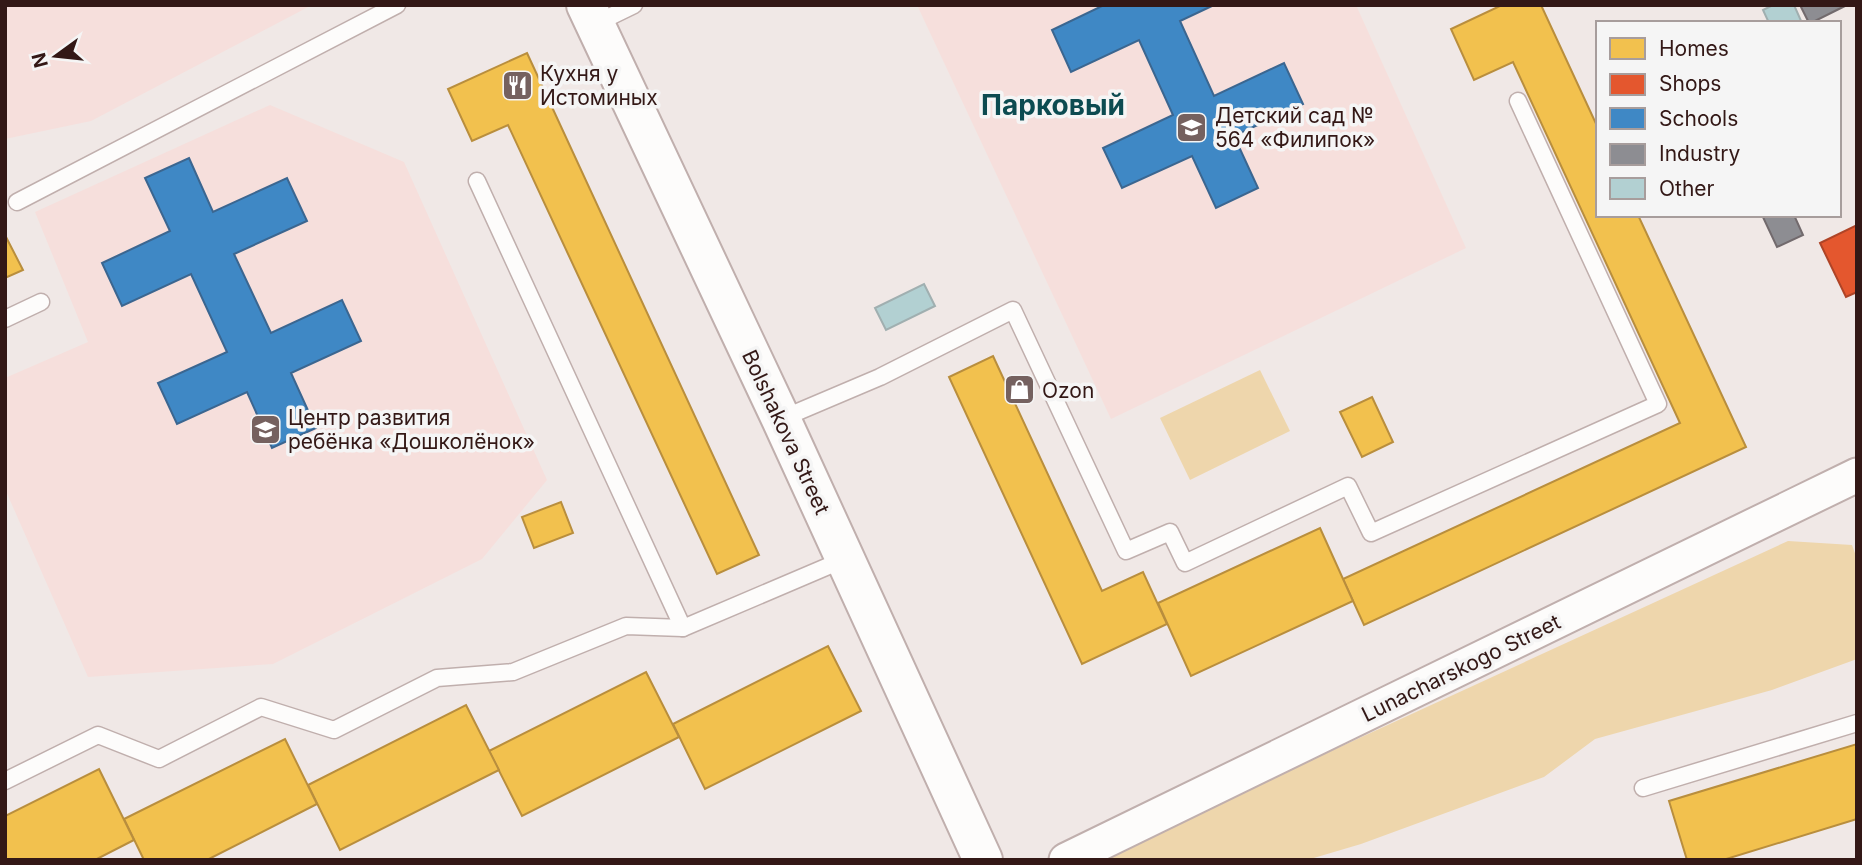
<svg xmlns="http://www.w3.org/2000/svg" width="1862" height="865" font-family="Inter,sans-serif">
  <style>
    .built { fill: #f6dfdc }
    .green { fill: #eed6ac }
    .homes { fill: #f2c14e; stroke: #b98e3d; stroke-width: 2 }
    .shops { fill: #e4572e; stroke: #af4427; stroke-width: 2 }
    .schools { fill: #3f88c5; stroke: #3b6690; stroke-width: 2 }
    .industry { fill: #8d8d92; stroke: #726a6d; stroke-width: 2 }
    .building { fill: #b2d0d2; stroke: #a0afb0; stroke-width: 2 }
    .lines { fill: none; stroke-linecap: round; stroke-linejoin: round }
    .lane-casing { stroke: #c0afad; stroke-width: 19 }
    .street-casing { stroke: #c0afad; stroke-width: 37 }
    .secondary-casing { stroke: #c0afad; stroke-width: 42 }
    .lane { stroke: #fdfcfb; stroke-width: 16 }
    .street { stroke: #fdfcfb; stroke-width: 33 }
    .secondary { stroke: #fdfcfb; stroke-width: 38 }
    .labels { text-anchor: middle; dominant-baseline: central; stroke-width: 7; stroke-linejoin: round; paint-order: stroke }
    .poi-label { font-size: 21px; fill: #331816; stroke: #f5f5f5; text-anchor: start }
    .street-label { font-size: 21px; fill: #331816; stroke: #f5f5f5 }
    .district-label { font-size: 28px; font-weight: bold; fill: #0c4b51; stroke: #f5f5f5 }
  </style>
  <rect width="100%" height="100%" fill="#f0e8e6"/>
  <g class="built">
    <polygon points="5,5 312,5 91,121 5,139"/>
    <polygon points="917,5 1356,5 1466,248 1111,419"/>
    <polygon points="270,105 404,162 547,480 482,559 273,664 88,677 5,489 5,378 88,342 35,212"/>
  </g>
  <g class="green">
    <polygon points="1260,370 1290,431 1190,480 1160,418"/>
    <polygon points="1788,541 1852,545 1857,559 1857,659 1772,690 1595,739 1544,777 1361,844 1307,860 1109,860 1107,854"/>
  </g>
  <g class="homes">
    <polygon points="1502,5 1541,5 1598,128 1598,215 1638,215 1746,447 1364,625 1343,579 1680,423 1513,62 1474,80 1451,29"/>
    <polygon points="527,53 759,555 717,574 508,125 472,141 448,89"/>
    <polygon points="5,235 23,270 5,278"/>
    <polygon points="993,356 1102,591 1143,572 1167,624 1082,664 949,377"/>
    <polygon points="1372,397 1393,442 1362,457 1340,412"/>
    <polygon points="561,502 573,533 534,548 522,517"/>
    <polygon points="1320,528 1353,601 1191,676 1158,603"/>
    <polygon points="828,646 861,711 705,789 673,724"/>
    <polygon points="646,672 679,737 522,816 489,751"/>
    <polygon points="466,705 499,770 340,850 308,785"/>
    <polygon points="285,739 317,804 207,860 144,860 124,819"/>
    <polygon points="1857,744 1857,819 1723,860 1687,860 1669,801"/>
    <polygon points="99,769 134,840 95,860 5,860 5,816"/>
  </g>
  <polygon class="shops" points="1857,225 1857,292 1846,297 1820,243"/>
  <g class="schools">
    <polygon points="1104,5 1214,5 1180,21 1214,96 1284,63 1303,104 1234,136 1258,188 1216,208 1192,156 1122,188 1103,148 1173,115 1139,40 1071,72 1052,30"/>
    <polygon points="189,158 213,212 287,178 307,221 234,254 271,333 342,300 361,341 291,373 316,428 272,448 247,392 177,424 158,383 227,352 191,274 122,306 102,263 170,231 145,178"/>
  </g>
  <g class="industry">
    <polygon points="1800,5 1847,5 1811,23 1809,23"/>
    <polygon points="1762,215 1794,215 1803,235 1777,247"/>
  </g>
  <g class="building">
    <polygon points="1773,5 1794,5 1802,23 1769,23 1763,10"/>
    <polygon points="924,284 935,306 886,330 875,308"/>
  </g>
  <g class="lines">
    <defs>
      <g id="lane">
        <polyline points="595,24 634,5"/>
        <polyline points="477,181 683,628"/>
        <polyline points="17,202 397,5"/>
        <polyline points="5,319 41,302"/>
        <polyline points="781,419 880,377 1013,310 1126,551 1170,532 1185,563 1348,486 1371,533 1658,404 1518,101"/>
        <polyline points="5,781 98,735 159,759 261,707 334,730 437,678 513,672 626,626 683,628 845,559"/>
        <polyline points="1643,788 1857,723"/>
      </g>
      <polyline id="street" points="1066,860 1857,475"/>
      <polyline id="secondary" points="586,5 781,419 983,860"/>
    </defs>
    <use href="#lane" class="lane-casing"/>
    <use href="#street" class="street-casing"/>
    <use href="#secondary" class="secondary-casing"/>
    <use href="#lane" class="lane"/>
    <use href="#street" class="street"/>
    <use href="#secondary" class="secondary"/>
  </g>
  <defs>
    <symbol id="restaurant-square" viewBox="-11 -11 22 22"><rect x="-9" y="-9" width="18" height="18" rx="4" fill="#75615f" stroke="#f5f5f5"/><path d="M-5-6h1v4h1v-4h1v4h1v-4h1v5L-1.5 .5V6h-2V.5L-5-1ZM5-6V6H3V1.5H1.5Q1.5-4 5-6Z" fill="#fff"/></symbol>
    <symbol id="school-square" viewBox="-11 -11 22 22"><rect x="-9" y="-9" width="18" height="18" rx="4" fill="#75615f" stroke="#f5f5f5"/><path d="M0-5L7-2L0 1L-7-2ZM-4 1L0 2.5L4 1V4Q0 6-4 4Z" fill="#fff"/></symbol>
    <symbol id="shop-square" viewBox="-11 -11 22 22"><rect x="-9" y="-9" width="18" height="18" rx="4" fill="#75615f" stroke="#f5f5f5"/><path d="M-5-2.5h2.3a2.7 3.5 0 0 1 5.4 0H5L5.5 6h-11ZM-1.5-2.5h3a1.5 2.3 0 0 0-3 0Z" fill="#fff"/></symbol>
  </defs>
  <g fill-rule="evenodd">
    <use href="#restaurant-square" x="500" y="68" width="35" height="35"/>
    <use href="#school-square" x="1174" y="110" width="35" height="35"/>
    <use href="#shop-square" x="1002" y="372" width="35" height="35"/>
    <use href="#school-square" x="248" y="412" width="35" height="35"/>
  </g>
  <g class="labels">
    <g class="poi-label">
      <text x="540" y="73">Кухня у<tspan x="540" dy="24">Истоминых</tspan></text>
      <text x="1215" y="115">Детский сад №<tspan x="1215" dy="24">564 «Филипок»</tspan></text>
      <text x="1042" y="390">Ozon</text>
      <text x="288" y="417">Центр развития<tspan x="288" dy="24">ребёнка «Дошколёнок»</tspan></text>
    </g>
    <g class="street-label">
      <text transform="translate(786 432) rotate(65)">Bolshakova Street</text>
      <text transform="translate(1461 668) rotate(-26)">Lunacharskogo Street</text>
    </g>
    <g class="district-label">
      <text x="1053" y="105">Парковый</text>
    </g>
  </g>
  <rect width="1862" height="865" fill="none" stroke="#331816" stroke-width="14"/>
  <rect x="1596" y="21" width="245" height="196" fill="#f5f5f5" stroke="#a79d9c" stroke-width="2"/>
  <rect x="1610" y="38" width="35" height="21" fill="#f2c14e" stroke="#a79d9c" stroke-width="2"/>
  <text x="1659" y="56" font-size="21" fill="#331816">Homes</text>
  <rect x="1610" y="74" width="35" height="21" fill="#e4572e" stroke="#a79d9c" stroke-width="2"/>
  <text x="1659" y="91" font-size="21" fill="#331816">Shops</text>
  <rect x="1610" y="108" width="35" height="21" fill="#3f88c5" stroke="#a79d9c" stroke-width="2"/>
  <text x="1659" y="126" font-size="21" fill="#331816">Schools</text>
  <rect x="1610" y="144" width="35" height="21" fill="#8d8d92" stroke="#a79d9c" stroke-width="2"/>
  <text x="1659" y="161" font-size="21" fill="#331816">Industry</text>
  <rect x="1610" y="178" width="35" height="21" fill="#b2d0d2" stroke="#a79d9c" stroke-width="2"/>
  <text x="1659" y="196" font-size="21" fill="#331816">Other</text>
  <g transform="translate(56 56) rotate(255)" stroke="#f5f5f5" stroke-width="5" paint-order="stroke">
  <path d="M0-5L12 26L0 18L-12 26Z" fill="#331816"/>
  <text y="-10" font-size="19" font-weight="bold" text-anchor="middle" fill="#331816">N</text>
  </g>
</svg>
